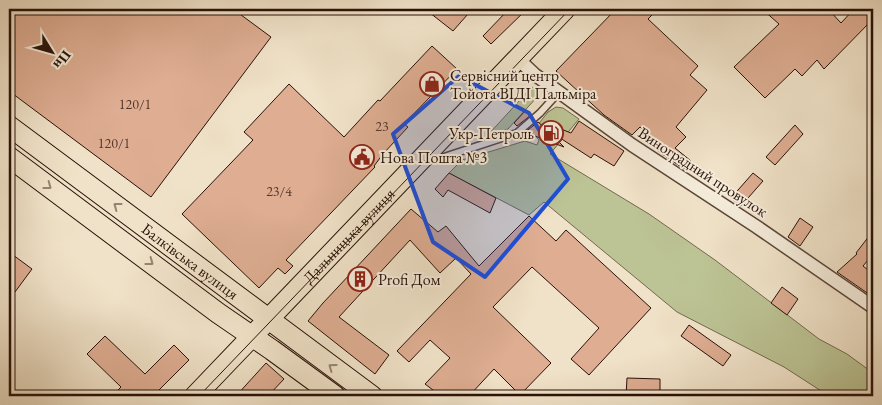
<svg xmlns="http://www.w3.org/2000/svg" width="882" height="405" font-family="'EB Garamond',serif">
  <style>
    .green { fill: #bcc394; stroke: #726a4e }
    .building { fill: #dead92; stroke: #291108 }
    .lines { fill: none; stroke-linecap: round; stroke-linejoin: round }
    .service-casing { stroke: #5b4538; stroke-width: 9 }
    .minor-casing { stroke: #5b4538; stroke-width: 15 }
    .primary-casing { stroke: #291108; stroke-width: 22 }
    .service { stroke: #f5ecdb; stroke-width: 6 }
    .minor { stroke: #f5ecdb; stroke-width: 12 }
    .primary { stroke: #f0e2c8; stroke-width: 20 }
    .tram { stroke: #291108; stroke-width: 1 }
    .oneway { stroke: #968472 }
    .marked { fill: #1d4ed8; fill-opacity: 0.2; stroke: #1d4ed8; stroke-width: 4; stroke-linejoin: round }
    .labels { text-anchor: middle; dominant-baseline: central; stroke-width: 4; stroke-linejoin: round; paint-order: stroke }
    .number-label { font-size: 14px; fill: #56382a }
    .poi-label { font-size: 16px; fill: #291108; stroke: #f5ecdb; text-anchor: start }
    .street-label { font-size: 16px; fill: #291108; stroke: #f5ecdb }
  </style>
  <rect width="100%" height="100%" fill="#f0e2c8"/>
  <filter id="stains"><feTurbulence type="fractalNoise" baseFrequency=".004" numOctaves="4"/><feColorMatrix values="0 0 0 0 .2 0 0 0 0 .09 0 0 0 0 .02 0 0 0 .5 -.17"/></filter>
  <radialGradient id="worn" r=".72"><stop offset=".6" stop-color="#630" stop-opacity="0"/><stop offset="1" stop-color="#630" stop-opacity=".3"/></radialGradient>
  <g class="green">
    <polygon points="532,87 536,90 538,96 508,129 486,137"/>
    <polygon points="556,107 563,108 579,119 550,154 649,214 715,260 819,339 847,354 873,373 873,396 829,396 784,367 677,312 544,202 529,215 449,173 462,160 525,141 537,145 539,140 532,132 548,112"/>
  </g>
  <g class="building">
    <polygon points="9,9 233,9 271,37 151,197 9,91"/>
    <polygon points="425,9 462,9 468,14 453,31"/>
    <polygon points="509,9 527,9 491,44 483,36"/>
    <polygon points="616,9 658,9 648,19 698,66 690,75 707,90 676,127 686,137 675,148 691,161 684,169 658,151 663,146 640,127 632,135 604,115 556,71"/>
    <polygon points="762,9 828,9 841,23 854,9 873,9 873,19 824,69 817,60 802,76 795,69 765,98 734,67 779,24"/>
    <polygon points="432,46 457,69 404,124 408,127 383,154 374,166 375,167 286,260 293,266 285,274 278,268 259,288 182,214 253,140 244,132 289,84 344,137 378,100 380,101"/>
    <polygon points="526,110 531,115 517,126 514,123"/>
    <polygon points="579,121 624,151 614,166 594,154 591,158 557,136 556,139 564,147 535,136 531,140 524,133 538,122 545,128 546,123 571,133"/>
    <polygon points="795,125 803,134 775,165 766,157"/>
    <polygon points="449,173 496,198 490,213 448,190 443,197 435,189"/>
    <polygon points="753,173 763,181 741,206 731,198"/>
    <polygon points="411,209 438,232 446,226 479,266 529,216 556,241 566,230 651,308 589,375 571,359 599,328 532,267 493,307 551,363 520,395 494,369 469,396 441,396 425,384 450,358 430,340 409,362 397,351 471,274 456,258 440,273 410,240 339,317 389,355 375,374 308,321 323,303"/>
    <polygon points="800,218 813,227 800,246 788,237"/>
    <polygon points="873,231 873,254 863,266 873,274 873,297 837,272 857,254 856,253"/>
    <polygon points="9,252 32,269 15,292 9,287"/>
    <polygon points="782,287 798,299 787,315 771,303"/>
    <polygon points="689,325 731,355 723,366 681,336"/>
    <polygon points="105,336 145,374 174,345 189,360 153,396 112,396 121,387 87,354"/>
    <polygon points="266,363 284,379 268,396 236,396"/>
    <polygon points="627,378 660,379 660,396 626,396"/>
  </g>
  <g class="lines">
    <defs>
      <polyline id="service" points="430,159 444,157 517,133 540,113 559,92"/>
      <polyline id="minor" points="518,59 534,74 632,145 757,227 873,307"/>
      <g id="primary">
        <path id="s1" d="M9,126L372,396"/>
        <polyline points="9,157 218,313 272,350 335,396"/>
        <path id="s2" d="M195,396L565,9"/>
      </g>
    </defs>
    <use href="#service" class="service-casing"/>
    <use href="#minor" class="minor-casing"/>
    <use href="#primary" class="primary-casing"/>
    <use href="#service" class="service"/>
    <use href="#minor" class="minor"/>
    <use href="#primary" class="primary"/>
    <polyline class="tram" points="199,396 570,9"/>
  </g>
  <defs><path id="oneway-chevron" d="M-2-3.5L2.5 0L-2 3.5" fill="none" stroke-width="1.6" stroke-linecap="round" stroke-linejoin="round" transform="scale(1.25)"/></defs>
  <g class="oneway">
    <use href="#oneway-chevron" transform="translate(48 186) rotate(37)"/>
    <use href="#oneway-chevron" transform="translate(117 206) rotate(-143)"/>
    <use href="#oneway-chevron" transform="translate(150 262) rotate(37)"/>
    <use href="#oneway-chevron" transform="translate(332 367) rotate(-144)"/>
  </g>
  <path class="marked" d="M459,76L529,113L568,179L485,277L433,242L393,134Z"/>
  <defs>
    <symbol id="shop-ring" viewBox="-11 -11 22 22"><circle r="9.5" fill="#f5ecdb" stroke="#8f2418" stroke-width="1.5"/><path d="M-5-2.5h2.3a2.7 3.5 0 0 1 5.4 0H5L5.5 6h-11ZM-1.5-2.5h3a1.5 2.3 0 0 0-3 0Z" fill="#8f2418"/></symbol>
    <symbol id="fuel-ring" viewBox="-11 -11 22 22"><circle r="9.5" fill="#f5ecdb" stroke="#8f2418" stroke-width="1.5"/><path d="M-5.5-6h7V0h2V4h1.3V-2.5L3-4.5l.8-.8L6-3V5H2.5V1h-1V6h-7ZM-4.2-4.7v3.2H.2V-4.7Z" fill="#8f2418"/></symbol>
    <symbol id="civic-ring" viewBox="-11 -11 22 22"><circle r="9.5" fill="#f5ecdb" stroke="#8f2418" stroke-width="1.5"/><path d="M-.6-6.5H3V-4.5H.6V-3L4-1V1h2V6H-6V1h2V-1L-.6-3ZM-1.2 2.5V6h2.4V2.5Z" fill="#8f2418"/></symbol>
    <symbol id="building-ring" viewBox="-11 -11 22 22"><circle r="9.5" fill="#f5ecdb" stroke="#8f2418" stroke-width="1.5"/><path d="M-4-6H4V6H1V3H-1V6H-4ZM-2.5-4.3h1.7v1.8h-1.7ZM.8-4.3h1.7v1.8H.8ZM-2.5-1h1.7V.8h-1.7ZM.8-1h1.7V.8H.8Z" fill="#8f2418"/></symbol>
  </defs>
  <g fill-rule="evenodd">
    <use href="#shop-ring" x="418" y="70" width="28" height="28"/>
    <use href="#fuel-ring" x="537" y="119" width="28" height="28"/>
    <use href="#civic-ring" x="348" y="143" width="28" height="28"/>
    <use href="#building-ring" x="346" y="265" width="28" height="28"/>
  </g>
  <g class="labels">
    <g class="number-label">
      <text x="135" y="104">120/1</text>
      <text x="382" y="126">23</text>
      <text x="114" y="143">120/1</text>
      <text x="279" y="191">23/4</text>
    </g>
    <g class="poi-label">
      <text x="450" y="75">Сервісний центр<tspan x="450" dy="18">Тойота ВІДІ Пальміра</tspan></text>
      <text x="534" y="133" text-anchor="end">Укр-Петроль</text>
      <text x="380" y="157">Нова Пошта №3</text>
      <text x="378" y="279">Profi Дом</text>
    </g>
    <g class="street-label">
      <text transform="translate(703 172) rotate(33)">Виноградний провулок</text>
      <text stroke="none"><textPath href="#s2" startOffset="222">Дальницька вулиця</textPath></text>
      <text stroke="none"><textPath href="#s1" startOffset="226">Балківська вулиця</textPath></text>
    </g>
  </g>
  <rect width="882" height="405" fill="none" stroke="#f0e2c8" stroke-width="30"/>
  <rect x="10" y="10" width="862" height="385" fill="none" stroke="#291108" stroke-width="2.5"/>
  <rect x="15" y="15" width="852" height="375" fill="none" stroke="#291108"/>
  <g transform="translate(52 52) rotate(127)" stroke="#f5ecdb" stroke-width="4" paint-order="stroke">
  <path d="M0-4L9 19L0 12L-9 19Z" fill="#291108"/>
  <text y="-8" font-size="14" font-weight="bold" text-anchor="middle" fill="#291108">Пн</text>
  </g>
  <rect width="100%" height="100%" filter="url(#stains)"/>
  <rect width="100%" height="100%" fill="url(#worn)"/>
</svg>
